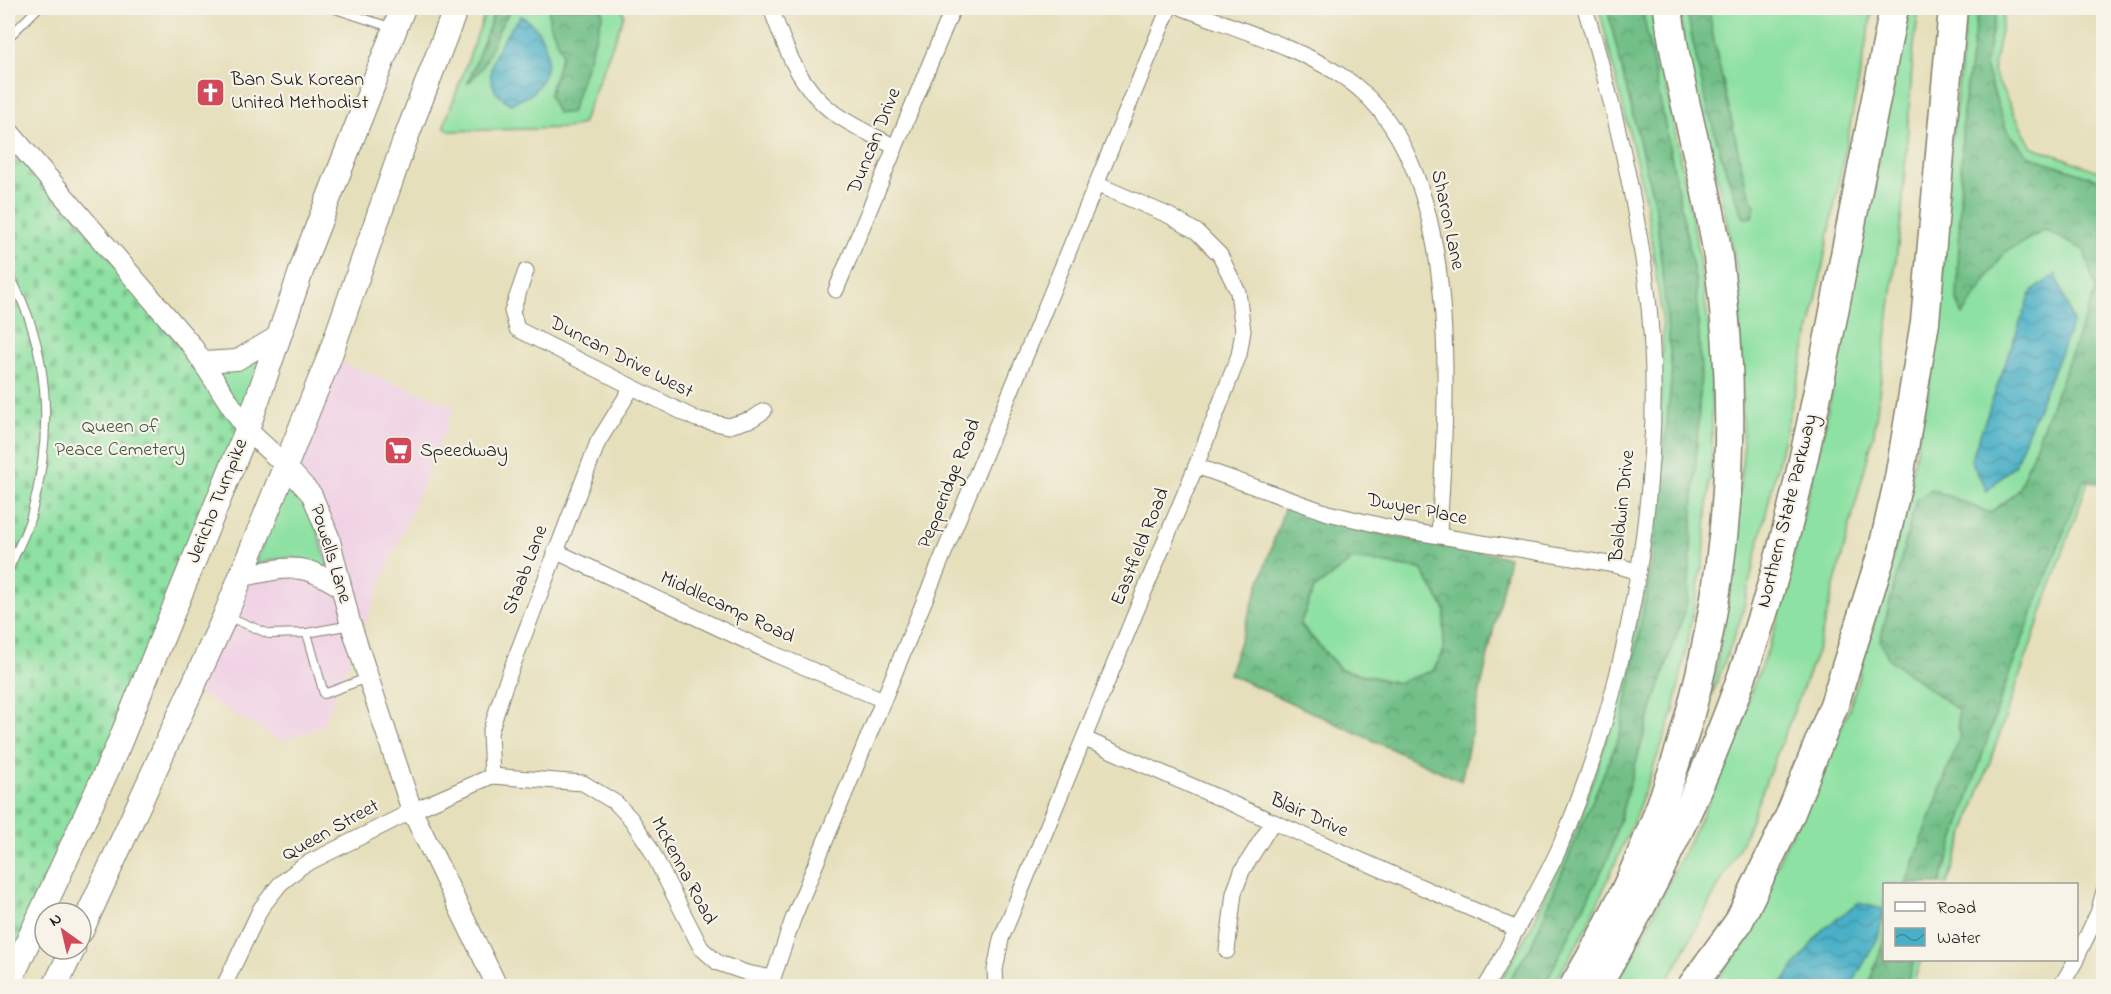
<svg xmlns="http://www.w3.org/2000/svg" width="2111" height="994" font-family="'Indie Flower',sans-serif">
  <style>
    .built { fill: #f0d0e5 }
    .grass { fill: #8de1a2; stroke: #547e5f; stroke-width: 1.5 }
    .forest { fill: url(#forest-crowns); stroke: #476e52; stroke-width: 1.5; fill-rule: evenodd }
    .cemetery { fill: url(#cemetery-stones); stroke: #547e5f; stroke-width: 1.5 }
    .water { fill: url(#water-waves); stroke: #326672; stroke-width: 1.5 }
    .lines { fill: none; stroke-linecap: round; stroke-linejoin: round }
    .service-casing { stroke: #817e6c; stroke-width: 10 }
    .minor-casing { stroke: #817e6c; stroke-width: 17 }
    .tertiary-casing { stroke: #817e6c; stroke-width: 22 }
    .primary-casing { stroke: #817e6c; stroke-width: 26 }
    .motorway-casing { stroke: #817e6c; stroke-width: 31 }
    .service { stroke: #fff; stroke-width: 8 }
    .minor { stroke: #fff; stroke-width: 15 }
    .tertiary { stroke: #fff; stroke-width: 20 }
    .primary { stroke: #fff; stroke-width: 24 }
    .motorway { stroke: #fff; stroke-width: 28 }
    .labels { text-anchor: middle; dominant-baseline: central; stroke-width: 4.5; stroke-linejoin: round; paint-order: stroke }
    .poi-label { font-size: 20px; fill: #1c1c1c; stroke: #f7f3e8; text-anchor: start }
    .street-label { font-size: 20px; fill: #1c1c1c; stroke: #f7f3e8 }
    .park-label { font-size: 20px; fill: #3e5744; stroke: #f7f3e8 }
  </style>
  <defs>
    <pattern id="forest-crowns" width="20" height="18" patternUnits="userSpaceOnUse" patternTransform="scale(1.5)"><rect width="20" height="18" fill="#72bf88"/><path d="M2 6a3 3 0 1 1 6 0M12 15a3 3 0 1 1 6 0" fill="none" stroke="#5d9a6e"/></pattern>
    <pattern id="cemetery-stones" width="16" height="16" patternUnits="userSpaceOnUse" patternTransform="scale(1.5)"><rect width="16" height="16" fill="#8de1a2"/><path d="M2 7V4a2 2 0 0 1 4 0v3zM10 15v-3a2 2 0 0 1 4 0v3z" fill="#79c08b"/></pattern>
    <pattern id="water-waves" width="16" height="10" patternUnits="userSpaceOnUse" patternTransform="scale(1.5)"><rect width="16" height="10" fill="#48b0c7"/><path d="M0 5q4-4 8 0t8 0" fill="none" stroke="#3b8ea1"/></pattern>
  </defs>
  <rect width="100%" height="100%" fill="#f7f3e8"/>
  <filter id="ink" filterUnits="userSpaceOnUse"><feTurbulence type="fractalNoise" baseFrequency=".0167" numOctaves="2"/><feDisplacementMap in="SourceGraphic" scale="12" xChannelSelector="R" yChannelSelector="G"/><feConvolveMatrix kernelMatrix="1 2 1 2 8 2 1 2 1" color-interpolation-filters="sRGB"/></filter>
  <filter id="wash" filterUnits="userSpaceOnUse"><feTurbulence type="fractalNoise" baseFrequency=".008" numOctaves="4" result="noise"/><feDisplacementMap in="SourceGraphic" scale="24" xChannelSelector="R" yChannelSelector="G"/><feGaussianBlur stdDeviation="1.35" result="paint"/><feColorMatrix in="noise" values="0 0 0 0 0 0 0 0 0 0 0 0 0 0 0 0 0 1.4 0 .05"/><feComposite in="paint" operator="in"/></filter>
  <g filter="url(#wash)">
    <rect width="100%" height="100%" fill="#e6dfbb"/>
    <polygon class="built" points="329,358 455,406 322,727 281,741 192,690"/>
    <g class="grass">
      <polygon points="487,8 622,8 624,15 582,124 567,128 450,131 444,126"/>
      <polygon points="1599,8 1651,8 1697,244 1712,350 1712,448 1704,557 1674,711 1632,825 1587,927 1553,986 1498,986 1532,925 1575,833 1618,704 1646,582 1658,460 1663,324 1646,202"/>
      <polygon points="1679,8 1873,8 1813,316 1741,618 1711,698 1729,594 1743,453 1741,366 1736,265 1713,159 1689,85"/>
      <polygon points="1909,8 1919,8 1913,54 1902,213 1874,433 1817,652 1743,840 1672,973 1663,986 1613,986 1638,945 1706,807 1773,636 1823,434"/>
      <polygon points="1967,8 2005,8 1993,72 2031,146 2103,173 2103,438 1947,884 1884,884 1884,960 1921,960 1912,986 1714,986 1742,939 1849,710 1902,522 1939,335 1951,145"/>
      <polygon points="273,341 246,422 211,365"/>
      <path d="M289,478L307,500L331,573C301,554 287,554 254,566Z"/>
      <polygon points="1353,559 1421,569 1445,609 1443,653 1433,671 1397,683 1340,669 1300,624 1314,589"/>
    </g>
    <g class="forest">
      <path d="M496,8H513C491,32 495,60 468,83Z"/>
      <polygon points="549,8 601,8 603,14 571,113 557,113 549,95 562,53 549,21"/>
      <polygon points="1607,8 1642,8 1696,283 1701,372 1688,600 1648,721 1609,856 1544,986 1505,986 1530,948 1620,735 1652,564 1672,372 1656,210"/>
      <path d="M1686,8H1709L1713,37L1746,186L1755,205L1752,217L1744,218C1715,151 1700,79 1686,8Z"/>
      <polygon points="1978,8 1997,8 1985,66 2006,129 2029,156 2103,181 2103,482 2099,484 2084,479 2007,680 1940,884 1906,884 1959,739 1958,710 1889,659 1880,641 1916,500 1931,489 1990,513 2018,491 2096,290 2084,250 2045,230 2005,252 1963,315 1957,301 1963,112"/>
      <path d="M1285,507L1389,536L1509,557L1461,781L1229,674ZM1353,559L1421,569L1445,609L1443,653L1433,671L1397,683L1340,669L1300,624L1314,589Z"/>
      <polygon points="1884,941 1884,960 1915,960 1905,986 1868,986"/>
    </g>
    <polygon class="cemetery" points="8,131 247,430 8,985"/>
    <g class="water">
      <path d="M521,16C550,33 556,69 532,93C527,98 517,101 510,104C506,100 499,96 496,92C480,66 505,35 521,16Z"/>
      <polygon points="2056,274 2073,322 2015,464 1987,491 1971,460 2027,303 2032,292"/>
      <polygon points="1858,903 1884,909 1878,938 1851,986 1780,986 1822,930"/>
    </g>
  </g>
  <g filter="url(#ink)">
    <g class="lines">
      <defs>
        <g id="service">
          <polyline points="332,8 393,28"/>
          <polyline points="8,38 38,8"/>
          <path d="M8,273C51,348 54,434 31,516C26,535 15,553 8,571"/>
          <polyline points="227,616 269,634 307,633 351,625"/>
          <polyline points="307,633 324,694 367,678"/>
        </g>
        <g id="minor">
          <path d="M771,8C785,48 799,87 834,113C852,126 875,136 895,147"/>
          <path d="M1183,8C1234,28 1301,48 1345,78C1468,162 1446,405 1439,535"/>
          <polyline points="526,271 512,311 517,329 696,419 729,426 752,419 764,411"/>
          <polyline points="836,290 953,8"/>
          <polyline points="1196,466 1328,513 1391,528 1615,565 1636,571"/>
          <polyline points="555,551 774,654 883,700"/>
          <polyline points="1085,739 1517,929"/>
          <polyline points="492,776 490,733 504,688 598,442 631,389"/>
          <polyline points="1227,951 1234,893 1242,871 1272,823"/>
          <polyline points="2076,959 2098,913 2104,891"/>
          <polyline points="773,978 793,919 1169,8"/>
          <polyline points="224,986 261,908 280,884 302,866 412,811 492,776 583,783 616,803 631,819 649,846 701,948 718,963 747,973 773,978"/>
          <polyline points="996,986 995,970 1001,939 1196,466 1239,355 1243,331 1238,292 1220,255 1197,232 1170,216 1096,184"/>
          <path d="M1486,986C1497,969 1506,950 1515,932C1530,905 1545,879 1558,851C1631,682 1670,464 1646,281C1634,188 1612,98 1585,8"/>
          <polyline points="2061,986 2076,960"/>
        </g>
        <g id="tertiary">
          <polyline points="8,131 192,346 247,430 285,465 312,495 329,537 350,622 412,811 497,986"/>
          <polyline points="204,362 237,360 278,336"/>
          <path d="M240,576C287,569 298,559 341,587"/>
        </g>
        <g id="primary">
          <polyline points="81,931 225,616 329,358 404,143 456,8"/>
          <polyline points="8,985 118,746 247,430 308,251 403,8"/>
          <polyline points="55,986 73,949"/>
        </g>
        <g id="motorway">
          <path d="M1574,986C1706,767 1753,509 1718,257C1706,173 1678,92 1668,8"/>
          <path d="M1597,986C1663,873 1718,753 1758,629C1791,529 1811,425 1832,322C1852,217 1874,112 1894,8"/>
          <polyline points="1692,986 1738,923 1790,815 1834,705 1882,553 1899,478 1925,322 1953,8"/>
        </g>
      </defs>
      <use href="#service" class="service-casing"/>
      <use href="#minor" class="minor-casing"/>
      <use href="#tertiary" class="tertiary-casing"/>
      <use href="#primary" class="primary-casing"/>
      <use href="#motorway" class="motorway-casing"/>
      <use href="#service" class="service"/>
      <use href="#minor" class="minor"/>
      <use href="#tertiary" class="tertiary"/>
      <use href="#primary" class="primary"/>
      <use href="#motorway" class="motorway"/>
    </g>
  </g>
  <defs>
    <symbol id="church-square" viewBox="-11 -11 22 22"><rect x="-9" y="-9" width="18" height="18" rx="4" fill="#d1495b" stroke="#f7f3e8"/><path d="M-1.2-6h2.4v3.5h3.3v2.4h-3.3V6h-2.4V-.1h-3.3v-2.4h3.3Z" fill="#fff"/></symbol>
    <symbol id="supermarket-square" viewBox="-11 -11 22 22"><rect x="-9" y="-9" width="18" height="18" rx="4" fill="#d1495b" stroke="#f7f3e8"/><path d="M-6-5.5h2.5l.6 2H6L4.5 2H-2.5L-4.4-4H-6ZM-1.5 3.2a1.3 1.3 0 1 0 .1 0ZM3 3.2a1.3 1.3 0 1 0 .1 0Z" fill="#fff"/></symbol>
  </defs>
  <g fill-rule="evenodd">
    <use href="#church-square" x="194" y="76" width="33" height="33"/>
    <use href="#supermarket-square" x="382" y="434" width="33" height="33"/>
  </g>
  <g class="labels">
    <g class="poi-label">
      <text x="231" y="80">Ban Suk Korean<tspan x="231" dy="23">United Methodist</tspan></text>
      <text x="420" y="451">Speedway</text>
    </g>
    <g class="street-label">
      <text transform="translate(875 141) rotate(-68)">Duncan Drive</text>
      <text transform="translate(1447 220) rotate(78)">Sharon Lane</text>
      <text transform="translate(621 358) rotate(27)">Duncan Drive West</text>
      <text transform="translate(950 484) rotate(-68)">Pepperidge Road</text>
      <text transform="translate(218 501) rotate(-68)">Jericho Turnpike</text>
      <text transform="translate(1623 506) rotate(-84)">Baldwin Drive</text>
      <text transform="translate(1417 510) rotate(11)">Dwyer Place</text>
      <text transform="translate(1788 511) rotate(-76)">Northern State Parkway</text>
      <text transform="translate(1141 547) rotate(-68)">Eastfield Road</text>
      <text transform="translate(330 554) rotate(73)">Powells Lane</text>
      <text transform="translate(526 570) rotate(-69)">Staab Lane</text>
      <text transform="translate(727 608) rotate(25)">Middlecamp Road</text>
      <text transform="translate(1309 816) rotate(24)">Blair Drive</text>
      <text transform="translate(331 831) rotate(-29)">Queen Street</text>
      <text transform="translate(683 871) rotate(62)">McKenna Road</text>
    </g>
    <g class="park-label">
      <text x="120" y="427">Queen of<tspan x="120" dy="23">Peace Cemetery</tspan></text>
    </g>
  </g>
  <rect width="2111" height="994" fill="none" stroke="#f7f3e8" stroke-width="30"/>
  <rect x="1883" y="883" width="195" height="78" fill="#f7f3e8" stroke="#9f9d96" stroke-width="1.5"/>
  <rect x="1895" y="902" width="30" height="9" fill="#ffffff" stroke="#9f9d96" stroke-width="1.5"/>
  <text x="1937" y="913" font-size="18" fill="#1c1c1c">Road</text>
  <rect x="1895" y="928" width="30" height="18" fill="url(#water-waves)" stroke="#9f9d96" stroke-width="1.5"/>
  <text x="1937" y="943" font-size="18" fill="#1c1c1c">Water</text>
  <g transform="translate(63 931) rotate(326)"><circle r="28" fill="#f7f3e8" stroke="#9f9d96" stroke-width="1.5"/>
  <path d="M0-4.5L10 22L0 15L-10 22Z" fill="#d1495b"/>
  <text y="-9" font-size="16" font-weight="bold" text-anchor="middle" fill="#1c1c1c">N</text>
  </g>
</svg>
